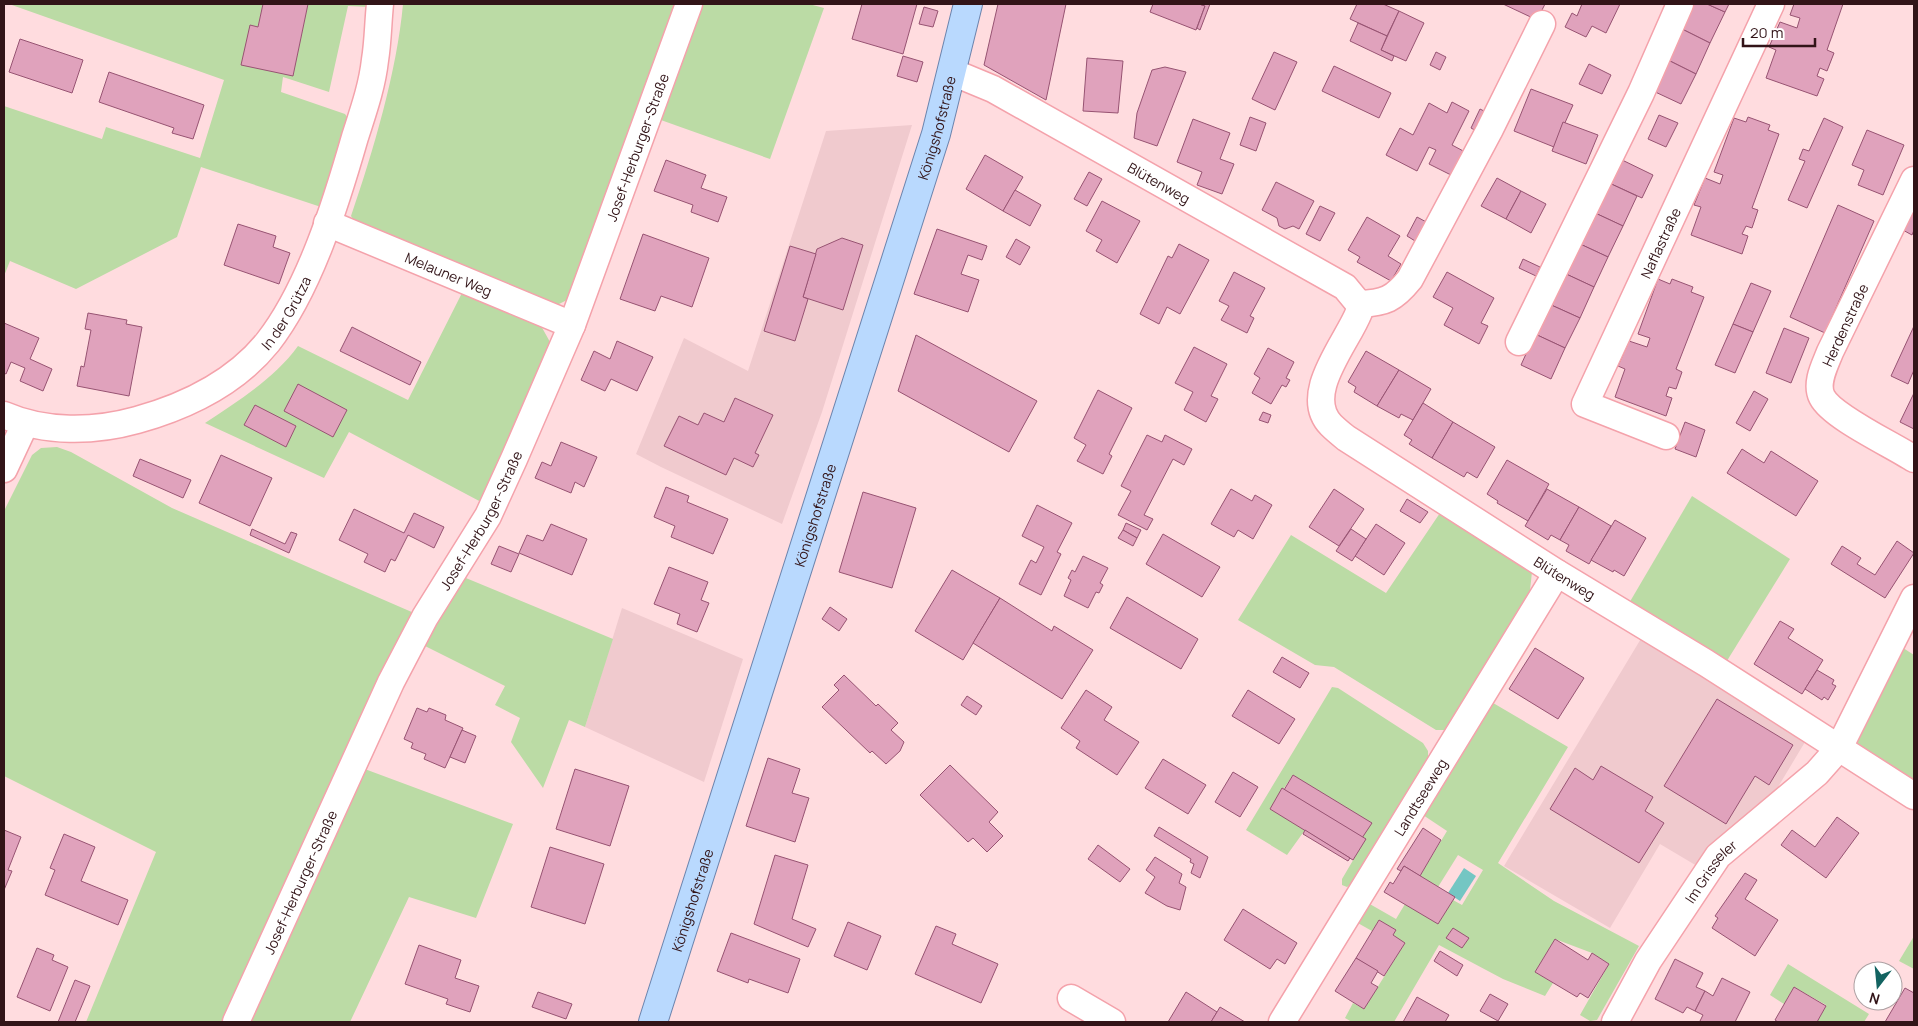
<svg xmlns="http://www.w3.org/2000/svg" width="1918" height="1026" font-family="Manrope,sans-serif">
  <style>
    .built { fill: #f0cace }
    .green { fill: #bbdba5 }
    .water { fill: #74c6c3 }
    .building { fill: #e0a2bc; stroke: #975372 }
    .lines { fill: none; stroke-linecap: round; stroke-linejoin: round }
    .minor-casing { stroke: #f4a2ab; stroke-width: 29 }
    .major-casing { stroke: #6c84ad; stroke-width: 30 }
    .minor { stroke: #fff; stroke-width: 26 }
    .major { stroke: #b9d9fe; stroke-width: 28 }
    .labels { text-anchor: middle; dominant-baseline: central; stroke-width: 4; stroke-linejoin: round; paint-order: stroke }
    .street-label { font-size: 14px; fill: #321418; stroke: #fff }
  </style>
  <rect width="100%" height="100%" fill="#ffdcdf"/>
  <g class="built">
    <polygon points="912,125 822,412 782,524 661,467 636,454 684,338 748,371 826,131"/>
    <polygon points="622,608 743,659 704,782 585,727"/>
    <polygon points="1642,637 1805,742 1769,802 1697,866 1660,844 1610,928 1504,866"/>
  </g>
  <g class="green">
    <polygon points="9,4 263,4 258,27 293,75 308,4 370,4 370,7 348,6 329,92 283,77 281,92 345,114 349,120 321,207 201,167 177,237 76,289 10,261 4,276 4,106 102,139 106,127 200,158 224,80"/>
    <path d="M403,4H679L569,299L559,304L548,305L355,222L351,216C373,152 397,71 403,4Z"/>
    <polygon points="700,4 809,4 824,8 770,159 658,119"/>
    <path d="M464,289L540,324L550,342L483,503L349,432L324,478L205,423C239,400 274,379 298,346L408,400Z"/>
    <polygon points="57,447 71,452 172,508 414,613 225,1022 86,1022 156,852 4,776 4,511 32,455 41,448"/>
    <polygon points="1692,496 1790,559 1725,664 1628,605"/>
    <polygon points="1442,510 1532,572 1529,599 1453,726 1445,730 1436,730 1334,667 1315,665 1238,620 1291,535 1386,593"/>
    <polygon points="461,576 613,639 585,727 569,720 543,788 511,742 520,718 495,705 505,686 419,643"/>
    <polygon points="1900,646 1914,655 1914,784 1856,750 1855,734"/>
    <polygon points="1332,687 1338,688 1423,743 1428,751 1428,760 1354,882 1347,887 1342,885 1342,879 1365,840 1362,838 1371,823 1293,775 1270,809 1305,830 1287,855 1246,830"/>
    <polygon points="1488,700 1568,747 1498,863 1554,901 1639,946 1597,1020 1590,1021 1580,1015 1609,964 1592,953 1555,939 1535,972 1553,983 1545,996 1503,979 1439,945 1394,1022 1352,1022 1345,1018 1353,1003 1364,1009 1405,943 1393,935 1396,930 1379,920 1372,931 1356,922 1368,903 1396,919 1405,904 1438,924 1453,900 1462,905 1483,870 1458,855 1438,887 1420,876 1447,831 1420,813"/>
    <polygon points="362,768 513,824 476,918 409,897 350,1022 247,1022"/>
    <polygon points="1914,936 1914,969 1899,961"/>
    <polygon points="1788,964 1869,1014 1864,1022 1817,1022 1826,1005 1794,987 1784,1004 1770,995"/>
  </g>
  <polygon class="water" points="1464,868 1476,876 1460,901 1448,893"/>
  <g class="building">
    <polygon points="263,4 308,4 293,76 241,65 250,25 258,27"/>
    <polygon points="862,4 917,4 903,54 852,39"/>
    <polygon points="998,4 1066,4 1046,100 984,65"/>
    <polygon points="1153,4 1199,4 1205,6 1196,30 1150,12"/>
    <polygon points="1199,4 1210,4 1200,30 1197,28 1205,6"/>
    <polygon points="1357,4 1383,4 1399,11 1387,36 1350,19"/>
    <polygon points="1503,4 1545,4 1537,20"/>
    <polygon points="1582,4 1620,4 1606,33 1592,26 1586,37 1565,27 1572,13 1577,16"/>
    <polygon points="1692,4 1707,4 1725,12 1710,43 1680,28"/>
    <polygon points="1707,4 1729,4 1725,12"/>
    <polygon points="1794,4 1843,4 1827,50 1834,53 1827,71 1820,68 1817,76 1824,79 1817,96 1766,78 1776,50 1769,47 1780,22 1797,28 1800,18 1790,15"/>
    <polygon points="924,7 938,11 933,27 919,24"/>
    <polygon points="1399,11 1424,23 1406,61 1381,50"/>
    <polygon points="1358,23 1387,36 1381,50 1394,56 1392,61 1350,41"/>
    <polygon points="1680,28 1710,43 1696,74 1666,59"/>
    <polygon points="20,39 83,60 72,93 9,72"/>
    <polygon points="1274,52 1297,62 1275,110 1252,99"/>
    <polygon points="1436,52 1446,57 1440,70 1430,65"/>
    <polygon points="903,56 923,62 917,82 897,76"/>
    <polygon points="1087,58 1123,61 1118,113 1083,111"/>
    <polygon points="1666,59 1696,74 1681,104 1651,90"/>
    <polygon points="1589,64 1611,75 1602,94 1579,84"/>
    <polygon points="1334,66 1391,93 1379,118 1322,91"/>
    <polygon points="1165,67 1186,72 1157,146 1134,138 1137,113 1152,70"/>
    <polygon points="109,72 204,105 193,139 172,133 174,128 99,102"/>
    <polygon points="1531,89 1573,105 1554,147 1514,131"/>
    <polygon points="1452,102 1469,111 1452,145 1467,153 1455,177 1429,164 1436,150 1429,147 1417,171 1386,155 1400,128 1413,135 1429,103 1447,113"/>
    <polygon points="1480,109 1490,114 1480,133 1471,128"/>
    <polygon points="1659,115 1678,123 1666,147 1648,139"/>
    <polygon points="1250,117 1266,123 1256,151 1240,145"/>
    <polygon points="1748,117 1770,125 1768,130 1779,134 1752,208 1758,210 1752,228 1746,226 1742,234 1748,236 1742,254 1691,235 1701,207 1694,205 1705,178 1720,184 1723,175 1714,172 1734,118 1746,122"/>
    <polygon points="1824,118 1843,127 1807,208 1788,200 1805,161 1799,159 1803,149 1809,151"/>
    <polygon points="1193,119 1230,133 1220,159 1234,164 1222,194 1197,185 1202,172 1177,162"/>
    <polygon points="1563,122 1598,135 1586,164 1552,151"/>
    <polygon points="1867,130 1904,145 1883,195 1858,185 1864,170 1852,165"/>
    <polygon points="985,155 1023,177 1003,211 966,189"/>
    <polygon points="1618,158 1653,175 1642,198 1607,182"/>
    <polygon points="666,160 706,175 701,188 727,197 718,222 691,212 693,205 654,191"/>
    <polygon points="1089,172 1102,179 1087,206 1074,199"/>
    <polygon points="1497,178 1521,191 1506,219 1481,206"/>
    <polygon points="1276,182 1314,201 1299,229 1293,226 1285,229 1279,226 1277,218 1262,210"/>
    <polygon points="1607,182 1637,196 1623,226 1593,212"/>
    <polygon points="1015,190 1041,205 1030,226 1003,211"/>
    <polygon points="1521,191 1546,204 1531,233 1506,219"/>
    <polygon points="1102,201 1140,221 1117,263 1096,251 1102,240 1086,231"/>
    <polygon points="1914,201 1914,230 1912,235 1901,229"/>
    <polygon points="1838,205 1874,221 1825,333 1790,317"/>
    <polygon points="1320,206 1335,213 1320,241 1306,234"/>
    <polygon points="1593,212 1623,226 1608,257 1578,243"/>
    <polygon points="1367,217 1400,236 1388,256 1401,264 1391,281 1357,262 1360,257 1348,250"/>
    <polygon points="1417,217 1430,224 1420,244 1407,236"/>
    <polygon points="238,224 276,236 273,247 290,253 279,284 224,265"/>
    <polygon points="937,229 987,246 982,260 968,255 961,274 979,280 968,312 914,294"/>
    <polygon points="643,234 709,258 692,307 661,296 655,311 620,299"/>
    <polygon points="842,238 863,245 843,310 803,297 817,249"/>
    <polygon points="1016,239 1030,247 1020,265 1006,257"/>
    <polygon points="1578,243 1608,257 1594,287 1564,273"/>
    <polygon points="1179,244 1209,260 1180,314 1167,307 1159,324 1140,314 1168,256 1172,258"/>
    <polygon points="790,246 816,254 803,297 808,299 795,341 764,331"/>
    <polygon points="1523,259 1540,267 1536,276 1519,268"/>
    <polygon points="1234,272 1265,288 1250,316 1254,318 1247,333 1221,320 1229,306 1219,301"/>
    <polygon points="1447,272 1494,298 1481,323 1488,326 1479,344 1444,325 1453,308 1433,297"/>
    <polygon points="1564,273 1594,287 1580,318 1549,304"/>
    <polygon points="1658,279 1670,284 1672,279 1693,287 1691,292 1704,297 1676,369 1682,372 1676,389 1669,387 1666,396 1672,398 1666,416 1615,397 1625,369 1618,366 1629,341 1647,347 1650,338 1638,334"/>
    <polygon points="1751,283 1771,291 1753,332 1733,324"/>
    <polygon points="1549,304 1580,318 1565,348 1535,334"/>
    <polygon points="88,313 127,320 126,324 142,327 129,396 77,386 81,366 84,367 91,330 85,329"/>
    <polygon points="4,323 39,338 30,359 52,369 43,391 20,381 25,368 11,362 6,374 4,373"/>
    <polygon points="1733,324 1753,332 1735,373 1715,365"/>
    <polygon points="1914,326 1914,370 1908,384 1891,376"/>
    <polygon points="352,327 421,362 410,385 340,351"/>
    <polygon points="1784,328 1809,338 1791,383 1766,373"/>
    <polygon points="1535,334 1565,348 1551,379 1521,365"/>
    <polygon points="916,335 1037,401 1009,452 898,391"/>
    <polygon points="617,341 653,357 637,391 611,379 605,391 581,380 594,351 610,359"/>
    <polygon points="1194,347 1227,364 1211,396 1218,399 1206,422 1184,410 1193,392 1175,383"/>
    <polygon points="1268,348 1294,362 1286,378 1290,380 1286,387 1282,385 1271,404 1252,393 1260,378 1254,374"/>
    <polygon points="1366,351 1399,370 1377,406 1354,392 1356,387 1348,382"/>
    <polygon points="1399,370 1431,389 1413,420 1401,414 1399,418 1377,406"/>
    <polygon points="298,384 347,410 333,437 284,411"/>
    <polygon points="1098,390 1132,408 1109,454 1112,456 1103,474 1077,461 1086,445 1074,438"/>
    <polygon points="1754,391 1768,399 1750,431 1736,423"/>
    <polygon points="1914,393 1914,429 1900,422"/>
    <polygon points="735,398 773,415 755,453 759,455 753,467 734,458 726,475 664,446 679,416 698,425 704,413 724,422"/>
    <polygon points="1423,403 1453,422 1432,458 1409,444 1412,440 1404,435"/>
    <polygon points="255,405 296,426 286,447 244,425"/>
    <polygon points="1263,412 1271,415 1268,423 1259,420"/>
    <polygon points="1453,422 1495,447 1477,478 1467,472 1464,477 1432,458"/>
    <polygon points="1685,422 1705,430 1696,457 1675,449"/>
    <polygon points="1147,435 1162,442 1165,435 1192,449 1184,465 1173,459 1144,515 1153,519 1147,530 1118,515 1131,491 1121,486"/>
    <polygon points="561,442 597,457 584,487 575,482 571,493 535,478 542,462 551,466"/>
    <polygon points="1742,449 1764,463 1771,451 1818,481 1796,516 1727,473"/>
    <polygon points="221,455 272,478 250,526 199,503"/>
    <polygon points="140,459 191,480 183,498 133,476"/>
    <polygon points="1507,460 1549,484 1528,521 1497,503 1498,501 1487,494"/>
    <polygon points="666,487 689,496 687,502 728,519 713,554 671,537 675,526 654,517"/>
    <polygon points="1231,489 1252,501 1255,495 1272,505 1253,539 1238,530 1234,537 1211,524"/>
    <polygon points="1334,489 1364,509 1339,546 1309,527"/>
    <polygon points="1547,489 1579,507 1560,540 1551,535 1548,540 1525,526"/>
    <polygon points="863,492 916,508 892,588 839,572"/>
    <polygon points="1407,499 1428,512 1420,523 1400,511"/>
    <polygon points="1037,505 1072,523 1057,552 1061,554 1041,595 1019,584 1031,560 1036,563 1044,547 1022,536"/>
    <polygon points="1579,507 1611,526 1589,564 1566,551 1569,545 1560,540"/>
    <polygon points="354,509 404,533 414,513 444,527 434,548 408,535 395,561 391,559 385,572 364,562 368,554 339,540"/>
    <polygon points="1615,520 1646,538 1624,576 1614,570 1613,572 1591,560"/>
    <polygon points="1126,523 1141,530 1137,538 1123,530"/>
    <polygon points="551,524 587,539 572,575 519,553 527,535 543,541"/>
    <polygon points="1376,524 1405,543 1384,575 1355,556"/>
    <polygon points="252,529 285,544 291,532 297,534 289,553 250,535"/>
    <polygon points="1351,529 1366,539 1352,561 1336,551"/>
    <polygon points="1123,530 1137,538 1133,546 1118,538"/>
    <polygon points="1163,534 1220,567 1202,597 1146,564"/>
    <polygon points="1897,541 1914,553 1885,598 1831,564 1842,546 1861,558 1857,564 1875,575"/>
    <polygon points="499,546 519,554 511,572 491,564"/>
    <polygon points="1083,556 1108,568 1100,583 1103,585 1099,593 1096,592 1088,608 1064,596 1071,580 1068,578 1072,570 1075,572"/>
    <polygon points="669,567 708,582 701,600 709,603 697,632 677,624 680,614 654,604"/>
    <polygon points="952,570 1000,598 963,660 915,631"/>
    <polygon points="1127,597 1198,639 1181,669 1110,628"/>
    <polygon points="1000,598 1052,631 1054,626 1093,650 1062,699 973,643"/>
    <polygon points="830,607 847,619 839,631 822,619"/>
    <polygon points="1780,621 1794,629 1788,638 1823,660 1802,694 1754,664"/>
    <polygon points="1535,648 1584,678 1558,719 1509,689"/>
    <polygon points="1282,657 1309,673 1300,688 1273,672"/>
    <polygon points="1817,670 1834,680 1832,684 1836,686 1828,700 1824,697 1822,700 1805,689"/>
    <polygon points="844,675 876,706 878,704 898,723 891,730 904,742 900,751 886,764 872,751 870,753 822,707 839,690 834,685"/>
    <polygon points="1086,690 1112,707 1104,720 1139,742 1117,775 1076,748 1080,741 1061,728"/>
    <polygon points="1248,690 1295,719 1279,744 1232,716"/>
    <polygon points="967,696 982,706 976,715 961,705"/>
    <polygon points="1717,699 1793,745 1769,785 1755,776 1726,824 1664,786"/>
    <polygon points="417,708 427,712 429,708 446,715 445,720 463,728 445,768 424,759 426,754 411,748 413,743 404,739"/>
    <polygon points="462,730 476,736 465,763 450,757"/>
    <polygon points="768,758 800,769 792,793 809,798 795,842 746,826"/>
    <polygon points="1163,759 1206,785 1188,814 1145,788"/>
    <polygon points="950,765 998,812 989,822 1003,836 987,852 973,838 968,842 920,795"/>
    <polygon points="1601,766 1653,797 1645,811 1664,823 1639,863 1550,809 1575,768 1593,780"/>
    <polygon points="575,769 629,786 610,846 556,829"/>
    <polygon points="1233,772 1258,787 1240,817 1215,802"/>
    <polygon points="1293,775 1372,823 1362,838 1284,790"/>
    <polygon points="1282,788 1366,839 1353,860 1270,809"/>
    <polygon points="1837,817 1859,833 1826,878 1781,845 1792,830 1815,847"/>
    <polygon points="1159,827 1208,857 1200,878 1191,873 1194,864 1190,862 1191,859 1154,836"/>
    <polygon points="1423,828 1441,840 1420,876 1404,866 1401,871 1397,869"/>
    <polygon points="4,830 21,837 8,870 12,871 4,890"/>
    <polygon points="1305,830 1350,858 1348,861 1303,834"/>
    <polygon points="64,834 95,847 81,881 128,900 118,925 45,895 55,870 50,868"/>
    <polygon points="1098,845 1130,869 1120,882 1088,859"/>
    <polygon points="550,847 604,864 585,924 531,907"/>
    <polygon points="775,855 808,865 792,919 816,929 808,947 754,924"/>
    <polygon points="1155,857 1182,874 1179,883 1186,887 1180,910 1167,906 1145,893 1155,877 1146,870"/>
    <polygon points="1404,866 1455,897 1438,924 1384,892 1390,882 1393,884"/>
    <polygon points="1745,873 1757,880 1745,899 1778,920 1755,956 1712,928 1718,918 1715,916"/>
    <polygon points="1243,909 1297,943 1285,964 1277,959 1270,969 1224,940"/>
    <polygon points="1379,920 1396,930 1393,935 1405,943 1384,976 1356,958"/>
    <polygon points="848,922 881,936 867,970 834,956"/>
    <polygon points="936,926 956,934 952,944 998,964 981,1003 915,974"/>
    <polygon points="1453,928 1469,938 1462,948 1446,938"/>
    <polygon points="731,933 800,959 788,993 749,979 748,983 717,971"/>
    <polygon points="1555,939 1588,960 1592,953 1609,964 1588,998 1580,993 1577,997 1535,972"/>
    <polygon points="419,945 461,960 455,978 479,986 470,1012 446,1004 448,999 405,984"/>
    <polygon points="37,948 54,955 52,960 68,967 50,1011 17,997"/>
    <polygon points="1440,951 1463,965 1457,976 1434,961"/>
    <polygon points="1356,958 1378,971 1371,983 1378,987 1364,1009 1335,991"/>
    <polygon points="1675,959 1703,973 1696,987 1705,991 1695,1011 1687,1007 1683,1013 1655,999"/>
    <polygon points="1722,978 1750,992 1735,1022 1702,1022 1700,1021 1703,1015 1695,1011 1705,991 1713,996"/>
    <polygon points="75,980 90,986 75,1022 58,1022"/>
    <polygon points="1794,987 1826,1006 1817,1022 1778,1022 1775,1020"/>
    <polygon points="1905,988 1914,993 1914,1022 1885,1022"/>
    <polygon points="538,992 572,1004 566,1019 532,1007"/>
    <polygon points="1186,992 1217,1012 1211,1022 1168,1022"/>
    <polygon points="1490,994 1508,1004 1498,1021 1480,1011"/>
    <polygon points="1417,997 1449,1015 1445,1022 1403,1022"/>
    <polygon points="1220,1007 1245,1022 1211,1022"/>
  </g>
  <g class="lines">
    <defs>
      <g id="minor">
        <path id="s1" d="M952,72L993,89L1345,287L1359,304V312C1347,343 1301,394 1331,425C1336,430 1341,434 1346,438L1557,573L1706,663L1914,796"/>
        <path d="M1914,180L1830,352C1825,365 1815,383 1822,397C1832,417 1893,445 1914,459"/>
        <path id="s2" d="M327,223L572,325"/>
        <path d="M1359,304C1385,303 1394,299 1410,279L1489,131L1542,24"/>
        <polyline points="1519,342 1641,93 1680,4"/>
        <path id="s3" d="M4,415C45,433 94,432 137,420C187,406 235,383 268,342C310,288 336,203 355,137C363,112 372,87 375,60C378,42 378,23 380,4"/>
        <path id="s4" d="M1666,436L1585,404L1771,4"/>
        <polyline points="4,469 25,424"/>
        <polyline points="1071,998 1112,1022"/>
        <path id="s5" d="M236,1022L391,682L425,617L488,516L514,459L572,325L689,4"/>
        <path id="s6" d="M1282,1022L1557,573"/>
        <path id="s7" d="M1615,1022L1648,961L1718,856L1817,773L1839,748L1914,598"/>
      </g>
      <g id="major">
        <path id="s8" d="M653,1022L936,134L968,4"/>
      </g>
    </defs>
    <use href="#minor" class="minor-casing"/>
    <use href="#major" class="major-casing"/>
    <use href="#minor" class="minor"/>
    <use href="#major" class="major"/>
  </g>
  <g class="labels">
    <g class="street-label">
      <text stroke="none"><textPath href="#s8" startOffset="938">Königshofstraße</textPath></text>
      <text stroke="none"><textPath href="#s5" startOffset="964">Josef-Herburger-Straße</textPath></text>
      <text stroke="none"><textPath href="#s1" startOffset="235">Blütenweg</textPath></text>
      <text stroke="none"><textPath href="#s4" startOffset="265">Naflastraße</textPath></text>
      <text stroke="none"><textPath href="#s2" startOffset="132">Melauner Weg</textPath></text>
      <text stroke="none"><textPath href="#s3" startOffset="325">In der Grütza</textPath></text>
      <text transform="translate(1845 325) rotate(-65)">Herdenstraße</text>
      <text stroke="none"><textPath href="#s8" startOffset="532">Königshofstraße</textPath></text>
      <text stroke="none"><textPath href="#s5" startOffset="559">Josef-Herburger-Straße</textPath></text>
      <text stroke="none"><textPath href="#s1" startOffset="882">Blütenweg</textPath></text>
      <text stroke="none"><textPath href="#s6" startOffset="264">Landtseeweg</textPath></text>
      <text stroke="none"><textPath href="#s7" startOffset="179">Im Grisseler</textPath></text>
      <text stroke="none"><textPath href="#s5" startOffset="154">Josef-Herburger-Straße</textPath></text>
      <text stroke="none"><textPath href="#s8" startOffset="128">Königshofstraße</textPath></text>
    </g>
  </g>
  <rect width="1918" height="1026" fill="none" stroke="#321418" stroke-width="10"/>
  <g transform="translate(1878 986) rotate(196)"><circle r="24" fill="#ffffff" stroke="#ada1a3"/>
  <path d="M0-4L9 19L0 12L-9 19Z" fill="#136361"/>
  <text y="-8" font-size="14" font-weight="bold" text-anchor="middle" fill="#321418">N</text>
  </g>
  <path d="M1743 38v8h72v-8" fill="none" stroke="#321418" stroke-width="2.5"/>
  <text x="1750" y="38" font-size="15" fill="#321418" stroke="#ffffff" stroke-width="4" paint-order="stroke">20 m</text>
</svg>
